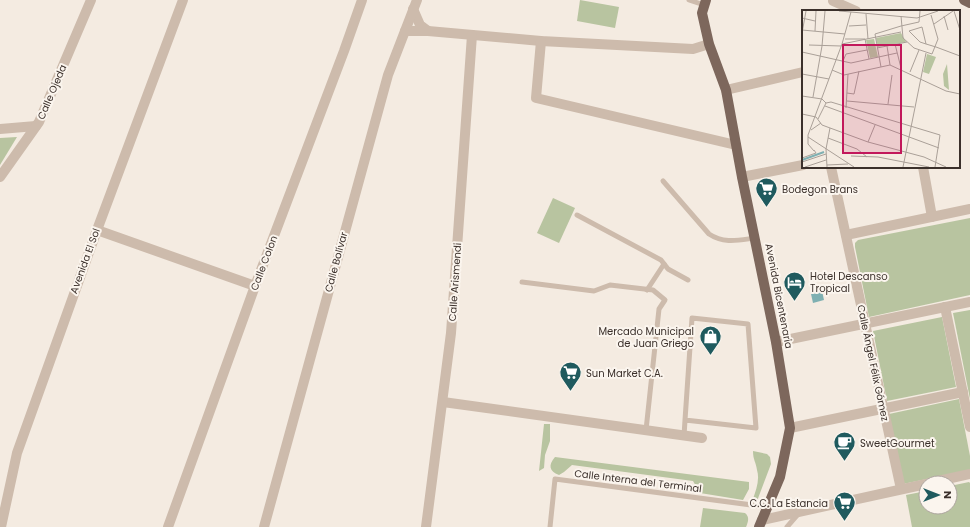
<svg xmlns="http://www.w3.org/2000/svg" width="970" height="527" font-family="Poppins,sans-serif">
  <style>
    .green { fill: #b8c4a0 }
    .water { fill: #7fb0b2 }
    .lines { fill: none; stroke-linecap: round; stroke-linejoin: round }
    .service { stroke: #cdbbac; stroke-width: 5 }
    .minor { stroke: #cdbbac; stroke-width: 10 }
    .tertiary { stroke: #cdbbac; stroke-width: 10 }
    .primary { stroke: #7d675c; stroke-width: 10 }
    .labels { text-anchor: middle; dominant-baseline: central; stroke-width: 4; stroke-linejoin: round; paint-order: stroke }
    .street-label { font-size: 10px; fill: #3b302b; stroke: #fbf5ee }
    .poi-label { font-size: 10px; fill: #3b302b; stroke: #fbf5ee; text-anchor: start }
    .inset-river { fill: none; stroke: #7fb0b2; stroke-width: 2 }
    .inset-road { fill: none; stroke: #aaa098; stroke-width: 1 }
    .view { fill: #c2185b; fill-opacity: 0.15; stroke: #c2185b; stroke-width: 2 }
    .inset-edge { fill: none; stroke: #3b302b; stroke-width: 2 }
  </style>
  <rect width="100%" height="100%" fill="#f4ebe1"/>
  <g class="green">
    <polygon points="580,0 619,7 615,28 577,21"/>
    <polygon points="17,137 0,165 0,138"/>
    <polygon points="553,198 575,208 559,243 537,233"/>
    <polygon points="970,218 970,295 869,317 855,247 855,243 858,240"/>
    <polygon points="970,310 970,399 953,313"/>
    <polygon points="942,317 956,387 887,401 873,331"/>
    <polygon points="959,399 970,456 970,470 903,484 889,414"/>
    <polygon points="544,424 550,424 550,441 545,455 544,468 539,471"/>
    <path d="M753,451L767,454L770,457L771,464L757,501L753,499C756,490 760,480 757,470C756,462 753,460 753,451Z"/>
    <path d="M555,457L749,482V489L743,500L700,493L693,481L572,465L564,472L559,475C549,471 548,465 555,457Z"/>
    <polygon points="969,482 970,483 970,527 912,527 906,495 926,491 926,507 950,507 950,486"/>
    <path d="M703,508L745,513C750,517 748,522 746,527H700Z"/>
  </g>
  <polygon class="water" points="822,291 824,300 813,303 811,294"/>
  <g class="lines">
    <g class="service">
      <polyline points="689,0 704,5"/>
      <path d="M663,181L709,234C724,244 739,240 755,238"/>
      <polyline points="577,215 661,260 668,269 688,280"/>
      <polyline points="522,282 594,291 610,285 653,290 665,300 659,309 646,430"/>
      <polyline points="647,290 664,264"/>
      <polyline points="684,436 685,420 692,318 748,324 756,428 685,420"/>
      <polyline points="550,527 555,479 767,507"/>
      <polyline points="787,527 799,513"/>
    </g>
    <g class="minor">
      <polyline points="833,1 856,11"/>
      <polyline points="413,9 420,25 428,31"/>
      <polyline points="405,31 428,31 541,41 693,49 709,44"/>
      <polyline points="541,41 536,98 736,145"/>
      <polyline points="726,90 803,72"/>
      <polyline points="0,129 36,126"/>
      <polyline points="831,167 901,489"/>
      <polyline points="923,167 932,217"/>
      <polyline points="0,177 39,122 91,0"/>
      <polyline points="742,177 803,165"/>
      <polyline points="97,230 255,286"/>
      <polyline points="846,235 970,209"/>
      <polyline points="945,307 970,427"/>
      <polyline points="776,342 970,302"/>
      <polyline points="443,402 702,438"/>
      <polyline points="790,428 963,392"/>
      <polyline points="929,483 970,474"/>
      <polyline points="762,520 926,484"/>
      <polyline points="168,527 255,286 344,51 362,0"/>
      <polyline points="264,527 388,75 417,0"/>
      <polyline points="426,527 451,333 472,35"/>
    </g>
    <polyline class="tertiary" points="1,527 17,453 97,230 183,0"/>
    <g class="primary">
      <polyline points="706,0 702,13 709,44 726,90 742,177 776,342 790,428 780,477 759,527"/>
      <polyline points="964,0 970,3"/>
    </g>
  </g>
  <defs>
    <symbol id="supermarket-pin" viewBox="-11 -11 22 30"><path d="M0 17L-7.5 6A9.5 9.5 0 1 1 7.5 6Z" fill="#1f5a5e" stroke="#fbf5ee"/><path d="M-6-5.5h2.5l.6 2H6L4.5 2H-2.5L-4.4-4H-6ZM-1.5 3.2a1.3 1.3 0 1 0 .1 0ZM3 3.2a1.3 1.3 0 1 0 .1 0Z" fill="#fff"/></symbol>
    <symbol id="hotel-pin" viewBox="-11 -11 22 30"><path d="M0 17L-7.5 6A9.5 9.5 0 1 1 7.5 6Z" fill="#1f5a5e" stroke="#fbf5ee"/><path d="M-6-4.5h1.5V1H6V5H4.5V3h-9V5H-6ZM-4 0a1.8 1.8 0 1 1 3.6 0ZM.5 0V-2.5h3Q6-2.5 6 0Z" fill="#fff"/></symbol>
    <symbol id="shop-pin" viewBox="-11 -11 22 30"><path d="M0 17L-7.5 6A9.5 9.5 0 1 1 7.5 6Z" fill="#1f5a5e" stroke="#fbf5ee"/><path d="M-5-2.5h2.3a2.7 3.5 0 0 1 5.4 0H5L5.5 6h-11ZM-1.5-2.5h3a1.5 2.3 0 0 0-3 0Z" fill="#fff"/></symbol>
    <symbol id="cafe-pin" viewBox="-11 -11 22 30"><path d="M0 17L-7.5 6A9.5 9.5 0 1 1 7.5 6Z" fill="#1f5a5e" stroke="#fbf5ee"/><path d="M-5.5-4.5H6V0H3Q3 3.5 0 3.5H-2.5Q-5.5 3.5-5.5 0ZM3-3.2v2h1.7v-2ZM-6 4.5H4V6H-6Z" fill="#fff"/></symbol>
  </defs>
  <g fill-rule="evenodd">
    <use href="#supermarket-pin" x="754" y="176" width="25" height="34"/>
    <use href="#hotel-pin" x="782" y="270" width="25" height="34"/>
    <use href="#shop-pin" x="698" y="324" width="25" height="34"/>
    <use href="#supermarket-pin" x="558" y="360" width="25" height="34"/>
    <use href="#cafe-pin" x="832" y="430" width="25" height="34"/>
    <use href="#supermarket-pin" x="832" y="490" width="25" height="34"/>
  </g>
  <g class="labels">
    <g class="street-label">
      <text transform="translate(52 92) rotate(-67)">Calle Ojeda</text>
      <text transform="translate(85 261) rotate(-70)">Avenida El Sol</text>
      <text transform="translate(336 262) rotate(-75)">Calle Bolívar</text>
      <text transform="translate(264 263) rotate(-69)">Calle Colon</text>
      <text transform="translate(455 282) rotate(-86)">Calle Arismendi</text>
      <text transform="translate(779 296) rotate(79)">Avenida Bicentenaria</text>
      <text transform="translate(873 363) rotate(78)">Calle Ángel Félix Gómez</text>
      <text transform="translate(638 481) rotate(7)">Calle Interna del Terminal</text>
    </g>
    <g class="poi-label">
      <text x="782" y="189">Bodegon Brans</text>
      <text x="810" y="276">Hotel Descanso<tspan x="810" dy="12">Tropical</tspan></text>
      <text x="694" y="331" text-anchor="end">Mercado Municipal<tspan x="694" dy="12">de Juan Griego</tspan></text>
      <text x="586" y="373">Sun Market C.A.</text>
      <text x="860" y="443">SweetGourmet</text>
      <text x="828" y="503" text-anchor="end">C.C. La Estancia</text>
    </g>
  </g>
  <g transform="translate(802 10)">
    <rect width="158" height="158" fill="#f4ebe1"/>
    <path d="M99,23L104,32L76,37L74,28ZM72,29L76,47L68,48L64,30ZM125,44L134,47L127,64L121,62ZM145,54L147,80L142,76L141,64Z" fill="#b8c4a0"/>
    <path class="inset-river" d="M0,150L22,142"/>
    <path class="inset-road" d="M37,1L49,2M152,1L158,20M64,4L66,29M99,6L101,28L112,38L130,44L136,29L129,5M142,6L146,20M0,8L13,11M132,14L151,1M47,16L64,15M99,16L117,12L118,1M0,20L43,24M13,21L14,1M0,23L4,1M43,29H63L67,49M40,34L99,22M93,34L99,58M124,34L120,17L107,21L118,32L124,34L134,37L158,46M7,35L39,36M85,36L88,55M75,38L105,32M0,42L49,53L95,43M41,51L44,44L65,40M79,57L73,24L99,16M30,60L42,65L88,55L144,81L158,84M108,62L117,40M0,64L27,69M45,83L52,84L57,61M0,86L20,89L24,93M11,87L20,36L23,1M45,91L112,97M86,94L90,65M23,96L137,138M44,98L46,64M0,104L14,107L20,115L66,132L122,147L144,157M16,109L24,93L29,92L138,125L133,157M9,120L19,113M6,127L52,157M26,128L55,139L65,147M66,132L73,115M12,141L6,134V125L40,34L49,2L115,8L136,1M49,146L76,147L127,157M0,148L14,143L12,140M0,152L24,144M25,155L46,154M3,157L24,150M25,157L24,139L28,118M101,157L124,43"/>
    <path class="view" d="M41,35H99V143H41Z"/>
    <rect width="158" height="158" class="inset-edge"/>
  </g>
  <g transform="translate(938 495) rotate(90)"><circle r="19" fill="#fbf5ee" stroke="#aea6a0"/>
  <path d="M0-3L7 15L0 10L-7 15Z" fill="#1f5a5e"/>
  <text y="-6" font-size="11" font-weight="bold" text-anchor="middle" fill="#3b302b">N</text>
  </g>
</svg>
